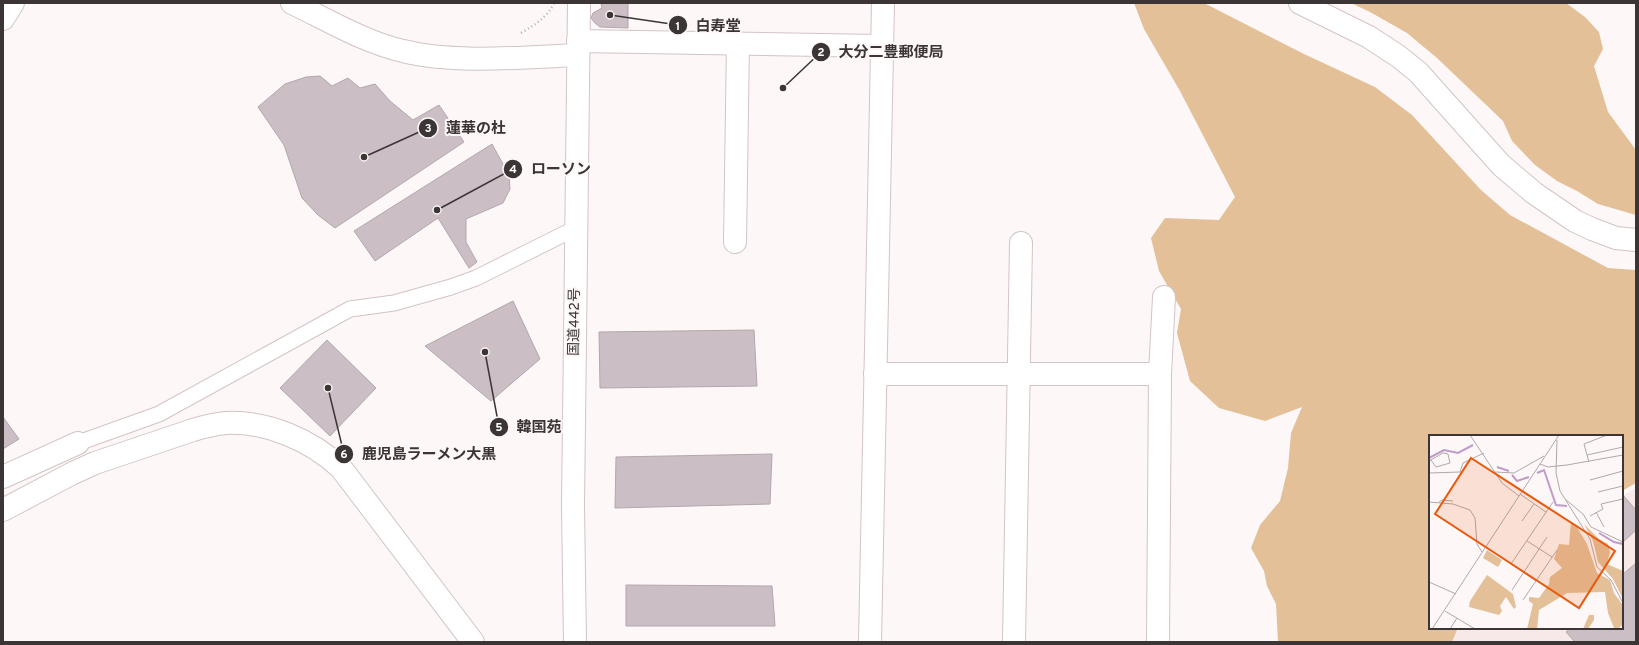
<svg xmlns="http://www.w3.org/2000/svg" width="1639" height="645" font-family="Overpass,'Noto Sans JP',sans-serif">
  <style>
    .built { fill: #f8e9e9 }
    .green { fill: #e3c098 }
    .building { fill: #cbbec4; stroke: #b3a6ac }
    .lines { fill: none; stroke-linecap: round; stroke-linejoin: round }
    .service-casing { stroke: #d3c4c5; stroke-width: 17 }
    .minor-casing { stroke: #d3c4c5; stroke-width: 24 }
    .tertiary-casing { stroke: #d3c4c5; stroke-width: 24 }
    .trunk-casing { stroke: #d3c4c5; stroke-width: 24 }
    .path { stroke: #b8b2b2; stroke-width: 2.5; stroke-dasharray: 1 3; stroke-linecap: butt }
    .service { stroke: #fff; stroke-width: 15 }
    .minor { stroke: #fff; stroke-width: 22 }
    .tertiary { stroke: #fff; stroke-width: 22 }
    .trunk { stroke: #fff; stroke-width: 22 }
    .labels { text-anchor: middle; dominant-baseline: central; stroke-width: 4; stroke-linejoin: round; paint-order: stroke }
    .street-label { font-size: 14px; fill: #3b3536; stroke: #fdf7f7 }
    .inset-river { fill: none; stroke: #bf9bca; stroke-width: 2 }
    .inset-road { fill: none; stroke: #afa9aa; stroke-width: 1 }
    .view { fill: #e8590c; fill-opacity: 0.15; stroke: #e8590c; stroke-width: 2 }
    .inset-edge { fill: none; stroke: #3b3536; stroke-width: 2 }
    .leader { fill: none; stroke: #3b3536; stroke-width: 1.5 }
    .callout-dot { fill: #3b3536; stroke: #fdf7f7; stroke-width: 1.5 }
    .mark-label { font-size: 12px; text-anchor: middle; font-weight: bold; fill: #fff }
    .callout-label { font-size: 15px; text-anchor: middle; font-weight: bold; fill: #3b3536; stroke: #fdf7f7; stroke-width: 4; stroke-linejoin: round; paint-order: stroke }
  </style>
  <rect width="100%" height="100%" fill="#fdf7f7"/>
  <polygon class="built" points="1636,488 1636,642 1452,642 1459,628 1622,628 1622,496"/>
  <g class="green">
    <polygon points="1134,3 1204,3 1304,54 1375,87 1412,115 1481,190 1510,215 1608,268 1636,270 1636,483 1622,491 1622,436 1430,436 1430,628 1458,628 1452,642 1278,642 1276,604 1267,586 1264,571 1251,548 1260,525 1280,501 1288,468 1291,433 1302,407 1265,421 1219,408 1190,381 1177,333 1181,309 1159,271 1151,238 1165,218 1219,220 1235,197 1180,91 1144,29"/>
    <polygon points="1351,3 1566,3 1585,17 1599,32 1603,49 1594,66 1608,112 1636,150 1636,215 1598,204 1577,191 1557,181 1535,165 1512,141 1503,121 1437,58 1407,33 1370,12"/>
  </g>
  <g class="building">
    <polygon points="601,3 628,3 628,28 600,27 595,23 591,18 593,13 602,8"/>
    <polygon points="320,76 332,86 348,78 360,88 375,84 390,101 413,120 439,105 464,142 335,228 318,215 302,198 284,145 258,107 285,84 306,77"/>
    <polygon points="492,144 509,175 510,189 503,203 466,219 466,242 477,262 469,268 438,218 375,261 354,231"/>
    <polygon points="513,301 540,359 491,401 425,346"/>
    <polygon points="754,330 757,386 600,388 599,332"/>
    <polygon points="327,340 376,388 330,436 280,388"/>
    <polygon points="3,417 19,439 3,449"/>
    <polygon points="772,454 770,504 615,508 616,457"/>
    <polygon points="1622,494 1636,510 1636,530 1622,543"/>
    <polygon points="1636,563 1636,642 1575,642 1566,632 1571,628 1622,628 1622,575"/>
    <polygon points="626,585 772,586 775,626 626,626"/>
  </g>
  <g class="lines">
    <defs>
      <polyline id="service" points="78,443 159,414 350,309 394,303 451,287 476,278 576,228"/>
      <g id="minor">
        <polyline points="3,19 13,3"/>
        <polyline points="578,41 881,46"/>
        <polyline points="735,242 738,43"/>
        <polyline points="875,374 1160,374"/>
        <polyline points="3,477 78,443"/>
        <polyline points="870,642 883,3"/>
        <polyline points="1014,642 1021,243"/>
        <polyline points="1158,642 1160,374 1164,297"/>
      </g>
      <g id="tertiary">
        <path d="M292,3C328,20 364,42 403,51C454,64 525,57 578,55"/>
        <polyline points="1300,3 1369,37 1398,56 1418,72 1501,165 1534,193 1575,221 1592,229 1616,238 1636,240"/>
        <path d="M3,510L71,474L95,463L193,430C203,427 214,424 226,423C267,421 311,440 341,468L473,642"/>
      </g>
      <polyline id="trunk" points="575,642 573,506 579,3"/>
    </defs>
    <use href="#service" class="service-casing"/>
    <use href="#minor" class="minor-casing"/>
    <use href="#tertiary" class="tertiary-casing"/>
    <use href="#trunk" class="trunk-casing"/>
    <path class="path" d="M521,33C536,24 545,19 554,4"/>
    <use href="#service" class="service"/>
    <use href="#minor" class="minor"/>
    <use href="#tertiary" class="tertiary"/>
    <use href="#trunk" class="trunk"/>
  </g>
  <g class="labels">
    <g class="street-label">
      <text transform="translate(575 322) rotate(-89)">国道442号</text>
    </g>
  </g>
  <g transform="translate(1429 435)">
    <rect width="194" height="194" fill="#fdf7f7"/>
    <path d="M142,87L146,89L158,109L168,138L181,145L185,158L193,169L194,189L190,193H185L179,178L176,157L138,158L110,175L108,194H98L104,169L100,166V162L110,163L120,149L121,142L133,133L125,124L130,109L140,110ZM155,89L170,104L179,109L181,117L178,129L194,136V164L184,144L169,127L164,106ZM58,115L73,125L69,132L54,123ZM58,140L84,159L87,172L85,174L77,162L71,171L73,176L70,180L40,172L41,166ZM160,180H165V185L159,194H154Z" fill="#e3c098"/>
    <path class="inset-river" d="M0,23L15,15L29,18L44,10M68,32L80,36M108,38L115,35L127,70L138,71M83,40L88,46L100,42M170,98L185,107L194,109"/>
    <path class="inset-road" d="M41,0L73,48L90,61M128,5L127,38L131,56L161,104L168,132L182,145L194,168M158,20L194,12M0,26L14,18H15L19,19L21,28L7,32L2,25M160,27L155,9L178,0M111,29L119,32L138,30L194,20M66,37L85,38L115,21M0,38L31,37L34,28L55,18M161,45L194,36M169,57L194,51M91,59L117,77M136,64L154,79L162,92L194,107M0,67L24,69L41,75L46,83L48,109L53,117M10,67L13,65L24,66M167,77L175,92M161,81L174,74L172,69L194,64M93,86L105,69M98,106L123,122M107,146L82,129L124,67M0,147L27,159M83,155L118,102M94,165L128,115M16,176L46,194M3,194L130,0M21,194L28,183"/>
    <path class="view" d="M42,23L186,116L150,173L6,79Z"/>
    <rect width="194" height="194" class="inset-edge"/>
  </g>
  <path class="leader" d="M610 15L678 25M783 88L821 52M364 157L428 128M437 210L513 169M485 352L499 427M328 388L344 454"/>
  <g class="callout-dot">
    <circle cx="610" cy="15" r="4"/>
    <circle cx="783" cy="88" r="4"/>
    <circle cx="364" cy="157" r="4"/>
    <circle cx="437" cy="210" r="4"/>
    <circle cx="485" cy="352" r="4"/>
    <circle cx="328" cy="388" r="4"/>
    <circle cx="678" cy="25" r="10"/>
    <circle cx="821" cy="52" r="10"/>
    <circle cx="428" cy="128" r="10"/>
    <circle cx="513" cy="169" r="10"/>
    <circle cx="499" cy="427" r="10"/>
    <circle cx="344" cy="454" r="10"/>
  </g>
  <g class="mark-label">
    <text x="678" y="30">1</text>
    <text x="821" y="56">2</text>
    <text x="428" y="132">3</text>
    <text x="513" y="173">4</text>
    <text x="499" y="431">5</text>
    <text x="344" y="458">6</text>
  </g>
  <g class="callout-label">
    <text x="718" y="31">白寿堂</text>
    <text x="891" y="57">大分二豊郵便局</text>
    <text x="476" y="133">蓮華の杜</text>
    <text x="561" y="174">ローソン</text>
    <text x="539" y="432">韓国苑</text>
    <text x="429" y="459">鹿児島ラーメン大黒</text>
  </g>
  <rect width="1639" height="645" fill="none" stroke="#3b3536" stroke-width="8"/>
</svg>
